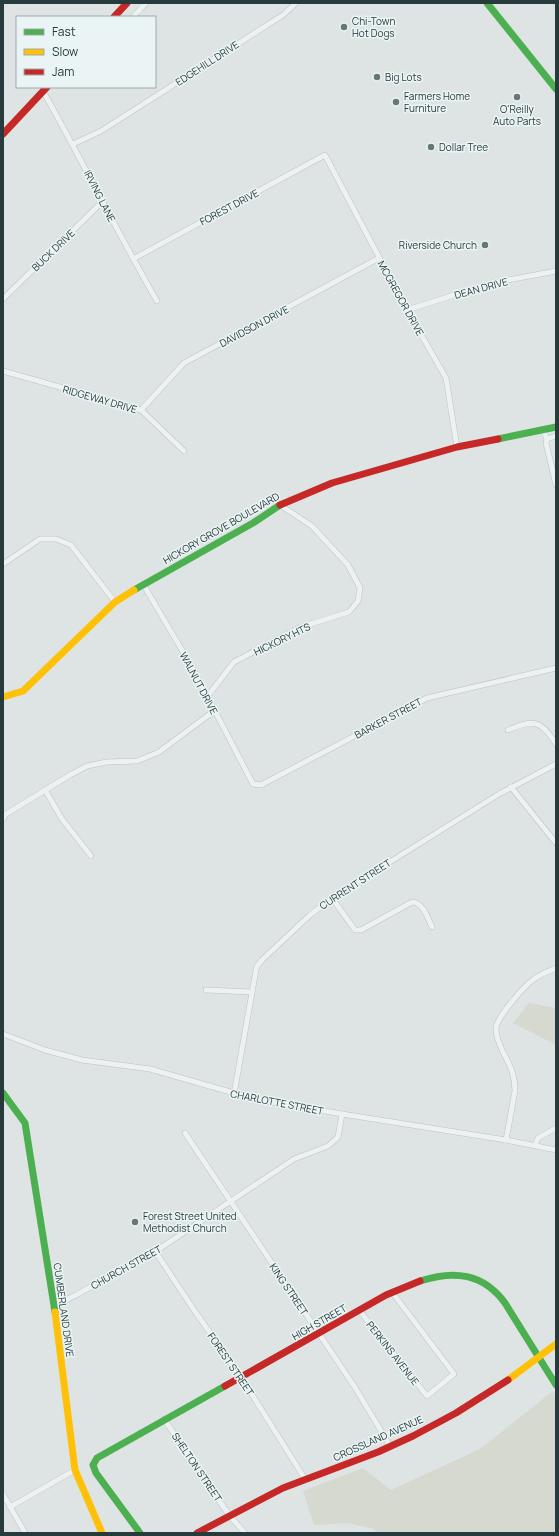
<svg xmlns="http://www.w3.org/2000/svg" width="559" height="1536" font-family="Manrope,sans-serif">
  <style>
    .green { fill: #d5d9cf }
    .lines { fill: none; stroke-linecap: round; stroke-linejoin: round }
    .street-casing { stroke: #bdc2c2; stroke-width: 6 }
    .street { stroke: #eef1f1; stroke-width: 5 }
    .fast { stroke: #4caf50; stroke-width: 7 }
    .slow { stroke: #ffc107; stroke-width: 7 }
    .jam { stroke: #c62828; stroke-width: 7 }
    .poi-dot { fill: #677677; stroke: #ebf4f4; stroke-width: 1.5 }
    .labels { text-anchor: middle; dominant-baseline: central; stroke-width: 3; stroke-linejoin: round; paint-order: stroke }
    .poi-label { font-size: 10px; fill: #273b3c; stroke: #ebf4f4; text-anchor: start }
    .street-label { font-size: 10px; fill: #273b3c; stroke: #ebf4f4 }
  </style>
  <rect width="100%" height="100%" fill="#dee4e4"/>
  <g class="green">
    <polygon points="529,1003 556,1008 556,1045 513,1023"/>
    <polygon points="553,1391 556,1397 556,1533 376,1533 374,1529 348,1523 314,1525 303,1491 363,1468 391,1490 480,1449"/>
  </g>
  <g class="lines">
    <defs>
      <g id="street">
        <polyline points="133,17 146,3"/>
        <path d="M43,91C82,160 117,232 157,301"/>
        <polyline points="73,144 101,131 283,15 296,3"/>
        <polyline points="133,259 325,155 407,310 446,378 457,447"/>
        <polyline points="3,299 103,201"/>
        <polyline points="407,310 492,283 556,271"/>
        <polyline points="3,371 141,410 184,451"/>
        <polyline points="141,410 184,363 379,258"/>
        <polyline points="543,429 547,439 546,443 556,485"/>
        <polyline points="547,439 556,436"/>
        <polyline points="3,564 40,539 56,539 71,545 115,602"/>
        <polyline points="143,584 192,667 253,784 261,785 427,698 556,668"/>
        <polyline points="207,697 234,662 301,627 349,612 358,601 360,588 348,565 312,526 280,505"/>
        <path d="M508,730C534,719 541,720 556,744"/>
        <polyline points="511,787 556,843"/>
        <polyline points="45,790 62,819 91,856"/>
        <polyline points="3,819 6,814 70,775 87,766 107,762 137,761 159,752 214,711"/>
        <path d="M332,898L355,930H361L412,902C423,902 428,919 432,927"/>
        <polyline points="206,990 252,992"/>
        <polyline points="3,1034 45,1050 82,1060 150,1069 255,1099 342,1114 506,1140 556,1150"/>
        <polyline points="234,1094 256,970 257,966 263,959 310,915 332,898 499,794 556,764"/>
        <polyline points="185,1133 356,1389 390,1446"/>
        <path d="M506,1140L515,1091C515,1065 502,1057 497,1036C496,1033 496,1030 496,1027C499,1015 524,986 534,979C541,974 549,971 556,968"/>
        <polyline points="535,1145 538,1138 556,1128"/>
        <polyline points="155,1251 194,1310 241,1377 305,1479"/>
        <polyline points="54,1302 68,1299 76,1295 162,1247 294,1159 328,1146 338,1137 342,1114"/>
        <polyline points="359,1310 427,1396 454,1374 392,1292"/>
        <polyline points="164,1419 229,1515 245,1533"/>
        <polyline points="3,1494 25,1533"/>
        <polyline points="10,1507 75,1470"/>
      </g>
    </defs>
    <use href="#street" class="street-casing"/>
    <use href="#street" class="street"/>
    <g class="fast">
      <polyline points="487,3 556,89"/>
      <polyline points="498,439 556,427"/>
      <polyline points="134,590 253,523 280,505"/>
      <polyline points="3,1093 25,1123 55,1312"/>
      <path d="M420,1281C454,1270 483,1273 505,1303L556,1385"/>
      <polyline points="140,1533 96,1473 93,1465 97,1458 225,1386"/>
    </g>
    <g class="slow">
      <polyline points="3,697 23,691 115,602 134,590"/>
      <polyline points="55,1312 75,1470 102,1533"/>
      <polyline points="508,1380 556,1344"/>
    </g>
    <g class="jam">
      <polyline points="114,17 127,3"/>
      <polyline points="3,134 47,87"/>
      <polyline points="280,505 332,483 457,447 498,439"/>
      <polyline points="225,1386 386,1295 420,1281"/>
      <polyline points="197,1533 283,1488 378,1452 413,1436 456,1413 508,1380"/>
    </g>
  </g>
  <g class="poi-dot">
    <circle cx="344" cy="27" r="4"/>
    <circle cx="377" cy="77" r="4"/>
    <circle cx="517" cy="97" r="4"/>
    <circle cx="396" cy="102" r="4"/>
    <circle cx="431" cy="147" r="4"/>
    <circle cx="485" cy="245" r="4"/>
    <circle cx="135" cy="1222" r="4"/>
  </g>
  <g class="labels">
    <g class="poi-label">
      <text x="352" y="21">Chi-Town<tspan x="352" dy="12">Hot Dogs</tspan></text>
      <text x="385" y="77">Big Lots</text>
      <text x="404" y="96">Farmers Home<tspan x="404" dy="12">Furniture</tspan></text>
      <text x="517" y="109" text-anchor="middle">O'Reilly<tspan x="517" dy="12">Auto Parts</tspan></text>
      <text x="439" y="147">Dollar Tree</text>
      <text x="477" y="245" text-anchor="end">Riverside Church</text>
      <text x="143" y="1216">Forest Street United<tspan x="143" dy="12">Methodist Church</tspan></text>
    </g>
    <g class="street-label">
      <text transform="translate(207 63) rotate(-33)">EDGEHILL DRIVE</text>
      <text transform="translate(100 196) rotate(63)">IRVING LANE</text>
      <text transform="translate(229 207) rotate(-28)">FOREST DRIVE</text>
      <text transform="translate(53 250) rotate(-44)">BUCK DRIVE</text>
      <text transform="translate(481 288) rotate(-15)">DEAN DRIVE</text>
      <text transform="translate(401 298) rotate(61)">MCGREGOR DRIVE</text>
      <text transform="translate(254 326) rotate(-28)">DAVIDSON DRIVE</text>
      <text transform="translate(100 399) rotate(16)">RIDGEWAY DRIVE</text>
      <text transform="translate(221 528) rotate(-30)">HICKORY GROVE BOULEVARD</text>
      <text transform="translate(282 639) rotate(-26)">HICKORY HTS</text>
      <text transform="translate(199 683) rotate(62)">WALNUT DRIVE</text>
      <text transform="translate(388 718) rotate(-28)">BARKER STREET</text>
      <text transform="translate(355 884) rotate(-33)">CURRENT STREET</text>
      <text transform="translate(277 1102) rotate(11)">CHARLOTTE STREET</text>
      <text transform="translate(126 1267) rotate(-29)">CHURCH STREET</text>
      <text transform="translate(289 1289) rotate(56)">KING STREET</text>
      <text transform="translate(64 1310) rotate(82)">CUMBERLAND DRIVE</text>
      <text transform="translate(319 1322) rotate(-30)">HIGH STREET</text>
      <text transform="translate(393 1353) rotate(52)">PERKINS AVENUE</text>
      <text transform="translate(231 1364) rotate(56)">FOREST STREET</text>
      <text transform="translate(378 1438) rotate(-24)">CROSSLAND AVENUE</text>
      <text transform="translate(197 1467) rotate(56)">SHELTON STREET</text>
    </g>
  </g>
  <rect width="559" height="1536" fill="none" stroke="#273b3c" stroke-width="8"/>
  <rect x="16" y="16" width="140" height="72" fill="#ebf4f4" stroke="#9daaaa"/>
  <rect x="24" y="29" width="20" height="6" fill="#4caf50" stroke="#9daaaa"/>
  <text x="52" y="36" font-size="12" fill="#273b3c">Fast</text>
  <rect x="24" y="49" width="20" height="6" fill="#ffc107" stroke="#9daaaa"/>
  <text x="52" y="56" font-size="12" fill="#273b3c">Slow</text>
  <rect x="24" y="69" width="20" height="6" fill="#c62828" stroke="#9daaaa"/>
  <text x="52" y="76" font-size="12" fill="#273b3c">Jam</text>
</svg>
